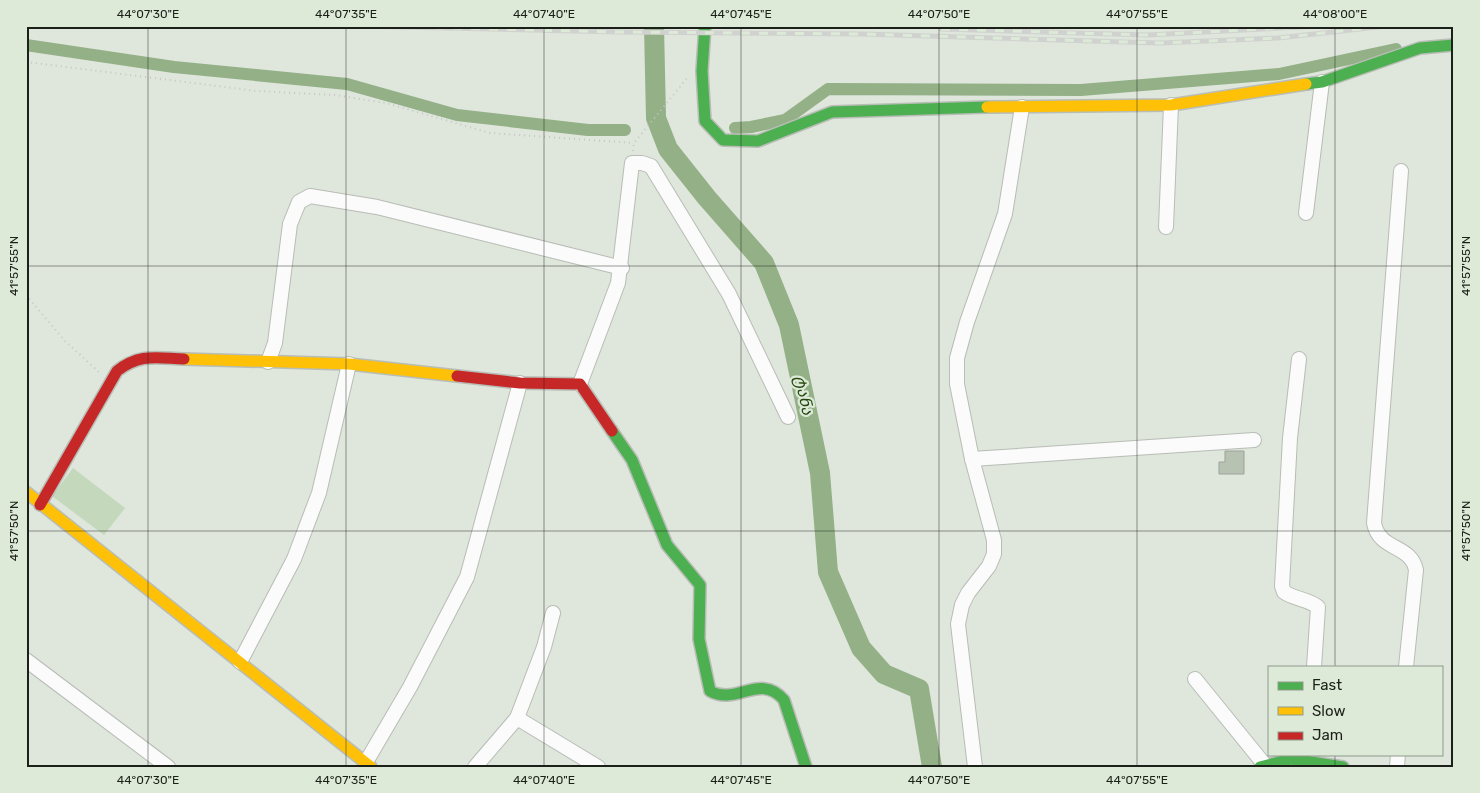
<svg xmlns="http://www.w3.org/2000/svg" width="1480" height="793" font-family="Rubik,'Noto Sans Georgian',sans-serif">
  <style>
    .green { fill: #c4d8bc }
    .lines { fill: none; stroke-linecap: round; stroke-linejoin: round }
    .canal { stroke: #93b087; stroke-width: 12 }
    .river { stroke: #93b087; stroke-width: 20 }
    .building { fill: #b7c2b3; stroke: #9ca29b }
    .street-casing { stroke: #b8bdb6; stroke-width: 16 }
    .fast-casing { stroke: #b8bdb6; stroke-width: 14 }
    .slow-casing { stroke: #b8bdb6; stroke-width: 14 }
    .jam-casing { stroke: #b8bdb6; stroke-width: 14 }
    .path { stroke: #c4c7c4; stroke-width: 2; stroke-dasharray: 1 4; stroke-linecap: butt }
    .street { stroke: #fafbfa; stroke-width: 14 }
    .fast { stroke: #4caf50; stroke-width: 11 }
    .slow { stroke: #ffc107; stroke-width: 11 }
    .jam { stroke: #c62828; stroke-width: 11 }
    .rail-casing { stroke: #d0d2cf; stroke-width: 5 }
    .rail { stroke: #ddead8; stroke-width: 3; stroke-dasharray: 9; stroke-linecap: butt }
    .ticks { fill: none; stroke: #1b2019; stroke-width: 1; stroke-opacity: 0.45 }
    .labels { text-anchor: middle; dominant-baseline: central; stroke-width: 4.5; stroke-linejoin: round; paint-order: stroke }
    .water-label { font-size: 16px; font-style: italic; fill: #22470e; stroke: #ddead8 }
    .neatline { fill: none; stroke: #1b2019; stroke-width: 2 }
    .ticks-label { font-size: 12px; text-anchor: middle; fill: #1b2019 }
  </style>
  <rect width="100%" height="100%" fill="#dfe6dc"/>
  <polygon class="green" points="73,468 125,508 104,535 52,496"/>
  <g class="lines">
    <g class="canal">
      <polyline points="26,45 174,67 347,84 457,115 588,130 625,130"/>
      <polyline points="735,128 751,127 785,120 828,89 1081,90 1279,74 1396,49"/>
    </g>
    <polyline class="river" points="654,26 656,118 668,149 707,198 764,263 789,325 820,473 828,572 861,648 884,674 919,689 932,767"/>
  </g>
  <polygon class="building" points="1225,451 1244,451 1244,474 1219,474 1219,462 1225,462"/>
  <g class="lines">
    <defs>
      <g id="street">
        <path d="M1401,171L1374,523C1379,551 1411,544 1416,570L1406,667"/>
        <polyline points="1306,213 1322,82"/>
        <polyline points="1166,227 1171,105"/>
        <path d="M1299,359L1290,438L1282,586L1284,592C1294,599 1308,599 1318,607L1314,667"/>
        <polyline points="268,362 275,343 290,224 299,202 310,196 377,207 622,268"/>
        <polyline points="580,384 618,283 632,163 642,163 651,166 729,294 788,417"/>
        <polyline points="972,459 1254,440"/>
        <polyline points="26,660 168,767"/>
        <polyline points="240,662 294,559 319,493 349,364"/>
        <polyline points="1195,679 1264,764"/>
        <polyline points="517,718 544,647 553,613"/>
        <polyline points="366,762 410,687 467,577 520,383"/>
        <polyline points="475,767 517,718 598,767"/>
        <polyline points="975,767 958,624 962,605 968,593 989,566 994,554 994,540 972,459 957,384 957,358 967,322 1005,214 1022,107"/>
        <polyline points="1397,767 1398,754"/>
      </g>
      <g id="fast">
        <polyline points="705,26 702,71 705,121 723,140 758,141 832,112 987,107"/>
        <polyline points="1306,84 1322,82 1420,48 1454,45"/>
        <path d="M612,431L632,460L667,545L700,585L699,639L710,691C736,706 760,672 784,700L806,767"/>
        <polyline points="1260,767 1291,759 1343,767"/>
      </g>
      <g id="slow">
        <polyline points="987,107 1171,105 1306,84"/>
        <polyline points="184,359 349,364 457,376"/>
        <polyline points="26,492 371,767"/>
      </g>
      <g id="jam">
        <polyline points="457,376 520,383 580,384 612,431"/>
        <path d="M40,505L117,371C140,353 156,358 184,359"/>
      </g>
    </defs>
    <use href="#street" class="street-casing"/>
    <use href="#fast" class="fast-casing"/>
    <use href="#slow" class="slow-casing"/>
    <use href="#jam" class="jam-casing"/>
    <g class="path">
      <polyline points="26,62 257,91 335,95 386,103 490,133 634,143"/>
      <polyline points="633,151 634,143 688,77"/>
      <polyline points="26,295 65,341 100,373"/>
    </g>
    <use href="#street" class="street"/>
    <use href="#fast" class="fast"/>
    <use href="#slow" class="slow"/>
    <use href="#jam" class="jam"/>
    <defs>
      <g id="rail">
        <polyline points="363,26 620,32 863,34 1160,43 1278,38 1387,26"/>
        <polyline points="941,29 1148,35 1319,26"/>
      </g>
    </defs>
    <use href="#rail" class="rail-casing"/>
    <use href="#rail" class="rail"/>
  </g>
  <path class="ticks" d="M148,26V767M346,26V767M544,26V767M741,26V767M939,26V767M1137,26V767M1335,26V667M26,266H1454M26,531H1454M1335,754V767"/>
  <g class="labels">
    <g class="water-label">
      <text transform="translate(804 395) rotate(78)">ტანა</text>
    </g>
  </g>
  <rect width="1480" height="793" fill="none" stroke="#ddead8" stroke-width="55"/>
  <rect x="1268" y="666" width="175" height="90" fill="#ddead8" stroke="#8f998c"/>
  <rect x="1278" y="682" width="25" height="8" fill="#4caf50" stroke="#8f998c"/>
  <text x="1312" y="690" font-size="15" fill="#1b2019">Fast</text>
  <rect x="1278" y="707" width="25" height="8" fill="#ffc107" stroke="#8f998c"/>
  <text x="1312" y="716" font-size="15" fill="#1b2019">Slow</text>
  <rect x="1278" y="732" width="25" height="8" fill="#c62828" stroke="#8f998c"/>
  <text x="1312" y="740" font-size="15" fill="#1b2019">Jam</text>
  <rect x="28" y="28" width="1424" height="738" class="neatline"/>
  <g class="ticks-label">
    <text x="148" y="18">44°07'30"E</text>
    <text x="346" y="18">44°07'35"E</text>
    <text x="544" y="18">44°07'40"E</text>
    <text x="741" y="18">44°07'45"E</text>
    <text x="939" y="18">44°07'50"E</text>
    <text x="1137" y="18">44°07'55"E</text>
    <text x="1335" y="18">44°08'00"E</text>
    <text transform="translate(14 266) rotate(-90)" y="4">41°57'55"N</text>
    <text transform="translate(1466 266) rotate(-90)" y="4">41°57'55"N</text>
    <text transform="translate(14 531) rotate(-90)" y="4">41°57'50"N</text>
    <text transform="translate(1466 531) rotate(-90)" y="4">41°57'50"N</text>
    <text x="148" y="784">44°07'30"E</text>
    <text x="346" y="784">44°07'35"E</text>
    <text x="544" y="784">44°07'40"E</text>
    <text x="741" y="784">44°07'45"E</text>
    <text x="939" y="784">44°07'50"E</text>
    <text x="1137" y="784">44°07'55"E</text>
  </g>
</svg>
